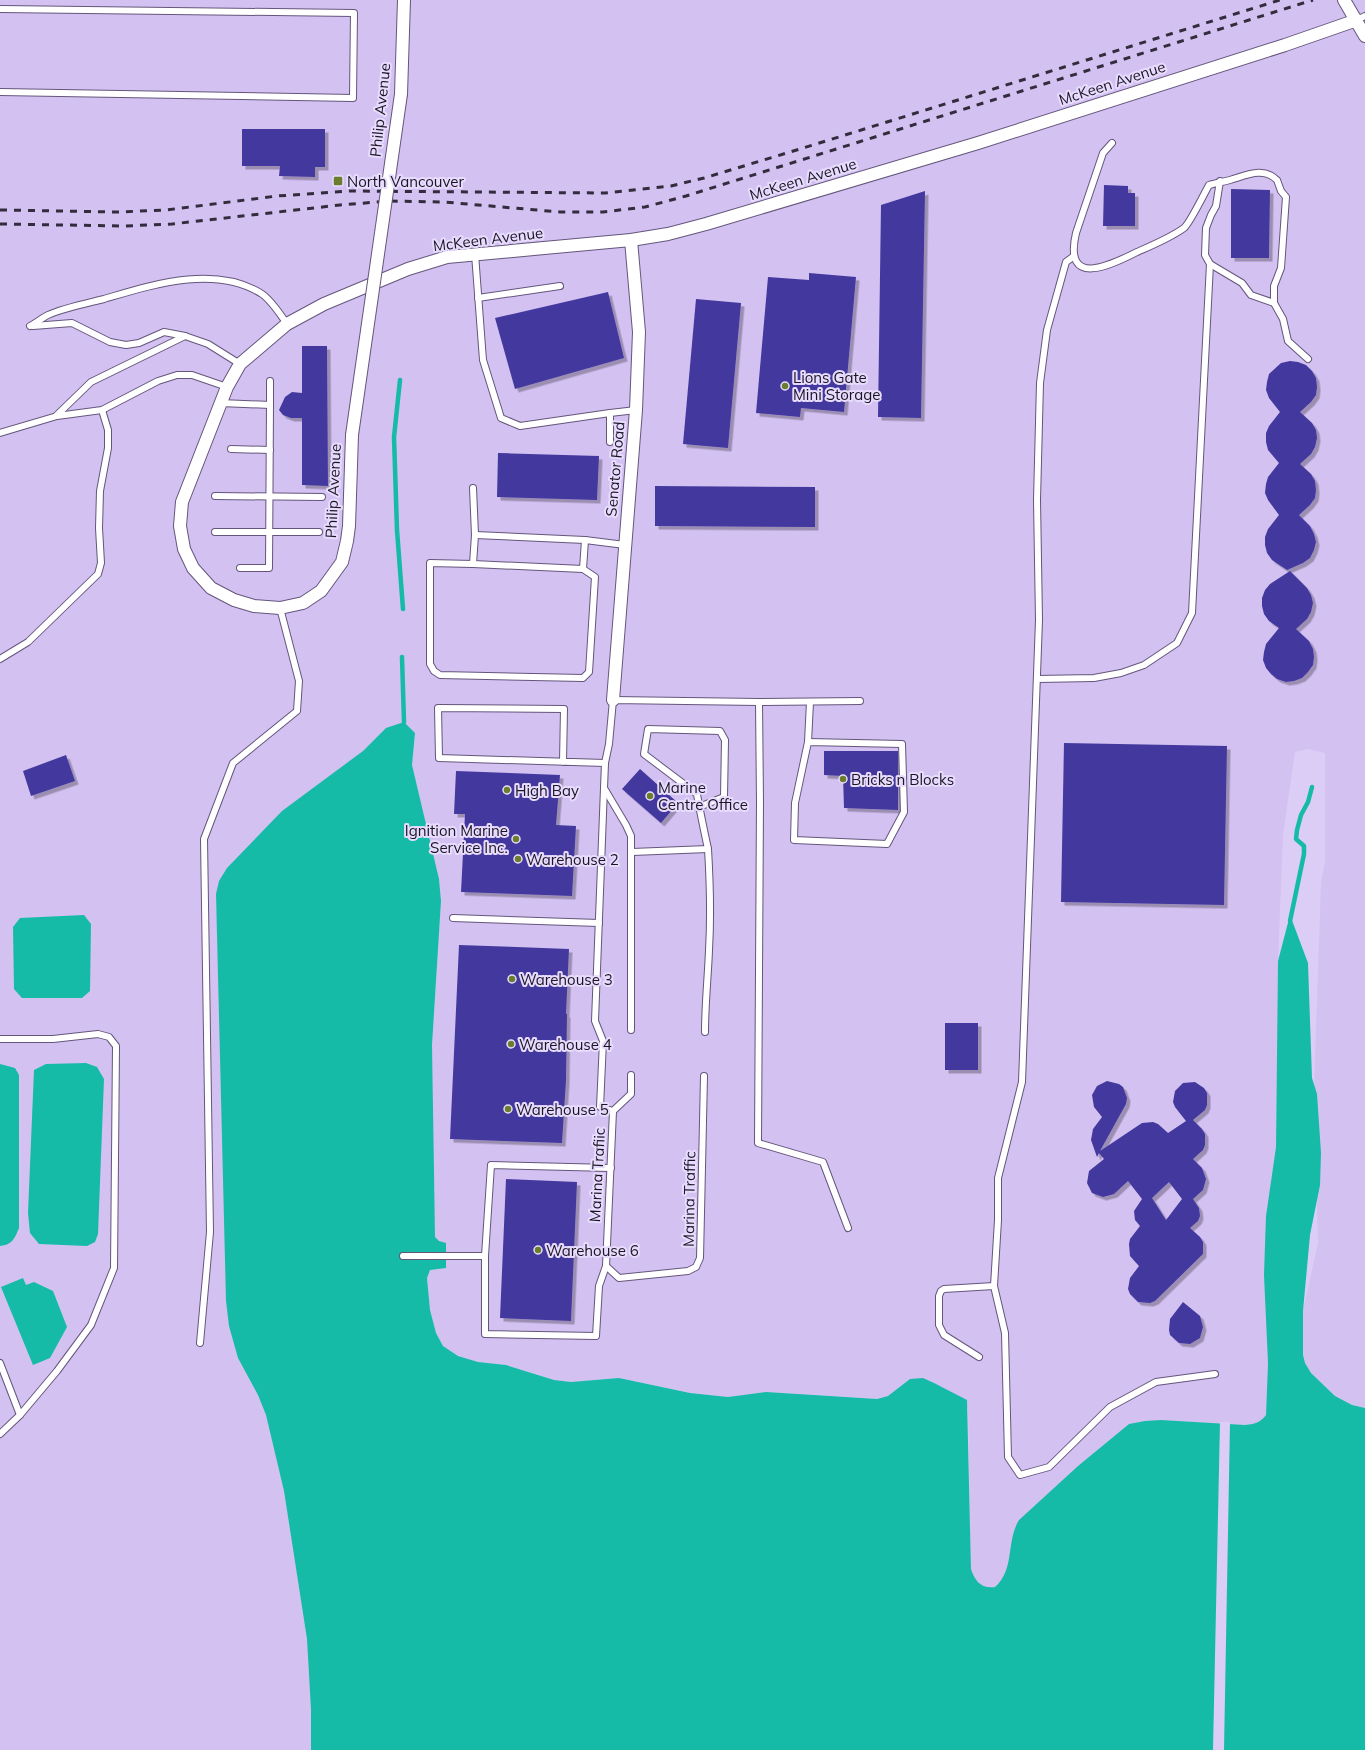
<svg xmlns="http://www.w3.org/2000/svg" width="1365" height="1750" font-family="Mulish,sans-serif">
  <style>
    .built { fill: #d3c1f2 }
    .water { fill: #15bba7 }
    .pier { fill: #dccdf7 }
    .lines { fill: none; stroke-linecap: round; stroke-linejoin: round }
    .stream { stroke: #15bba7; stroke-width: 4.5 }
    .building { fill: #42399d; fill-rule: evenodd; filter: url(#shadow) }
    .lane-casing { stroke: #64567b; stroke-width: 8 }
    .street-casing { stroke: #64567b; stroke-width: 14 }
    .lane { stroke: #fff; stroke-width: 6 }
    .street { stroke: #fff; stroke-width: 12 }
    .rail { stroke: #322c3d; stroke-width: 3; stroke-dasharray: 7 7; stroke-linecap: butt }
    .street-bridge-casing { stroke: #64567b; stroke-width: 14; stroke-linecap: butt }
    .street-bridge { stroke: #fff; stroke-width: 12 }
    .poi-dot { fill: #6b7e2e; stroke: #e8dcfe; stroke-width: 1.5 }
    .labels { text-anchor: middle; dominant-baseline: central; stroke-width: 4; stroke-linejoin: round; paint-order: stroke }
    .street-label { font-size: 15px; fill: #1a1523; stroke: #e8dcfe }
    .poi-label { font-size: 15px; fill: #1a1523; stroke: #e8dcfe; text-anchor: start }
  </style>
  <defs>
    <filter id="shadow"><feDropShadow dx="3.5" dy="3.5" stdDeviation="0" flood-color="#0004"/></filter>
  </defs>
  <rect width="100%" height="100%" fill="#dccdf7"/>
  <polygon class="built" points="0,0 1365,0 1365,1408 1352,1405 1335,1396 1311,1373 1305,1363 1303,1355 1303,1311 1318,1243 1314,1089 1321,883 1325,861 1325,753 1308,749 1295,752 1283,835 1278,961 1276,1147 1266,1216 1268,1363 1266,1415 1262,1420 1257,1423 1245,1425 1161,1420 1129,1424 1078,1466 1019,1520 1005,1575 1001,1581 995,1587 989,1588 983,1587 975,1579 971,1569 968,1408 910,1379 888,1396 877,1399 766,1392 728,1397 690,1393 619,1378 571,1382 554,1380 506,1365 478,1362 458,1356 443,1346 436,1333 430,1310 427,1278 430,1270 446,1268 439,1241 435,1237 433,1169 432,1045 441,901 439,879 412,765 415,733 386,728 216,894 219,984 258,1395 266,1415 284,1491 307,1639 311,1710 311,1750 0,1750"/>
  <g class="water">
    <path d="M404,722L415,733L412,765L439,879L441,901L432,1045L435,1237L439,1241L446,1243V1268L430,1270L427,1278L430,1310L436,1333L443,1346L458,1356L478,1362L506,1365L554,1380L571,1382L619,1378L690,1393L728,1397L766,1392L877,1399L888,1396L910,1379L923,1378L934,1383L967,1400L971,1569C975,1581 981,1589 995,1587C1015,1570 1006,1541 1019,1520L1078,1466L1129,1424L1145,1421L1161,1420L1245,1425C1254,1424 1260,1423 1266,1415L1268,1363L1264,1275L1266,1216L1276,1147L1278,961L1290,915L1308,963L1312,1078L1317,1094L1321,1153L1320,1185L1310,1235L1303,1311V1355L1305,1363L1311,1373L1335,1396L1352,1405L1365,1408V1750H311V1710L307,1639L284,1491L266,1415L258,1395L238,1358L229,1326L226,1301L216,894L219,881L227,868L282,811L363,751L386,728Z"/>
    <polygon points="84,915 91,924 90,991 82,998 22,998 14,989 13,927 20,918"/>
    <polygon points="86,1063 97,1067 104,1079 98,1234 95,1242 87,1246 39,1244 30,1233 28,1213 34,1070 46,1064"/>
    <path d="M0,1064L15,1068L19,1075V1228C15,1238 12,1245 0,1246Z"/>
    <polygon points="23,1278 26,1285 34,1282 53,1291 67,1327 50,1358 33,1365 1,1287"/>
  </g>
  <polygon class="pier" points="1220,1422 1230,1422 1224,1750 1213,1750"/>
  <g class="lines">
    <g class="stream">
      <polyline points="400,380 394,437 397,530 403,609"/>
      <polyline points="402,657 404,722"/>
      <polyline points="1290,921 1304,854 1304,846 1296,839 1297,830 1301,815 1308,802 1312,787"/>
    </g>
  </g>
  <g class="building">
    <polygon points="242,129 325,129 325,167 315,167 315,177 279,176 280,166 242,166"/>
    <polygon points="1104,185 1128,186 1128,193 1135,193 1135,226 1103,226"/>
    <polygon points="1231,189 1270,190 1269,258 1231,258"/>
    <polygon points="925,191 921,418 878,417 881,205"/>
    <polygon points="809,273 856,277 844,412 801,408 800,417 756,413 768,277 809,280"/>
    <polygon points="608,292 624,358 515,389 495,318"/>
    <polygon points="696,299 741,303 728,448 683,444"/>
    <polygon points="302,346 327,346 328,486 302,485 302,418 291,418 283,415 279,410 285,397 292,392 302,393"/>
    <polygon points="1290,361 1298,362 1306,365 1312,371 1316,378 1317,387 1316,395 1311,402 1300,412 1312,423 1316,430 1317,438 1315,447 1311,454 1300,464 1311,474 1315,481 1316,490 1315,498 1310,505 1299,515 1310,526 1314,534 1316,542 1314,550 1310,558 1303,563 1287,570 1272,560 1267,553 1265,545 1265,537 1268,529 1279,515 1268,500 1265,493 1266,484 1268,477 1279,463 1268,450 1266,442 1266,433 1269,426 1280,412 1269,398 1266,390 1267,382 1269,374 1281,363"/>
    <polygon points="498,453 599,456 597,500 497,497"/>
    <polygon points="655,486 815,487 815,527 655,526"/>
    <polygon points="1290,571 1307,588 1311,595 1313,603 1311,612 1307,619 1296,629 1309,641 1313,649 1314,657 1313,665 1308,672 1302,678 1294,681 1286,682 1277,679 1271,674 1266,668 1263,660 1264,652 1266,644 1279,628 1269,621 1264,614 1262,606 1262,598 1265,590 1270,584"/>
    <polygon points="1064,743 1227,746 1224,905 1061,902"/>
    <polygon points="824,751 898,751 898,810 844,808 843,776 824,775"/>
    <polygon points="66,755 75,781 31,796 23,771"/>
    <polygon points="640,769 678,803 661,823 622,789"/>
    <polygon points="456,771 560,775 556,825 576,826 572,896 461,892 465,814 454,814"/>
    <polygon points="459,945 569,949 566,1014 567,1014 566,1080 562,1143 450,1139"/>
    <rect x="945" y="1023" width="33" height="47"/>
    <path d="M1107,1081L1119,1084L1123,1087L1127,1098L1126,1104L1100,1151L1142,1123L1153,1122L1158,1124L1168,1133L1186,1121L1175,1107L1173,1102L1175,1091L1183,1083L1195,1082L1204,1088L1207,1093V1105L1205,1110L1193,1120L1202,1129L1205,1134V1145L1203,1150L1193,1159L1202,1168L1206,1179L1203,1190L1193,1199L1199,1208L1200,1216L1198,1221L1190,1228L1200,1237L1203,1242V1254L1155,1301L1150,1303L1138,1302L1130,1294L1128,1289L1130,1278L1139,1266L1130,1256L1129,1244L1130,1239L1140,1226L1135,1220L1134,1211L1142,1199L1128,1181L1114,1194L1103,1197L1092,1193L1087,1183L1089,1171L1104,1159L1099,1153L1097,1157L1091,1140L1093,1129L1102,1117L1094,1107L1092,1095L1097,1086ZM1169,1182L1182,1199L1166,1220L1152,1198Z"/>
    <polygon points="506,1179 577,1182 571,1321 500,1318"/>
    <polygon points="1183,1302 1200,1316 1203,1327 1200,1338 1190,1344 1179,1343 1170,1335 1169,1330 1170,1319"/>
  </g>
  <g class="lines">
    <defs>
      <g id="lane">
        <polyline points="0,9 354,13 353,98 0,92"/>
        <polyline points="1357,20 1365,16"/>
        <path d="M1112,143L1103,153L1076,233C1063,289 1111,265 1137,252C1153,245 1170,238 1184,228C1190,223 1204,194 1209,185C1216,183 1223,182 1230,180C1245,176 1263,166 1277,180L1281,191L1286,197L1281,268L1274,286V303"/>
        <polyline points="1220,181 1216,206 1211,215 1206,228 1205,255 1210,264 1242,283 1251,295 1274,303 1283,319 1288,341 1308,359"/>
        <polyline points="475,254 483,360 501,418 520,426 610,413"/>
        <polyline points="478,298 560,286"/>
        <path d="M30,326C36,323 42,318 48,315C63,308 88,303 104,299C152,285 215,264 262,294C272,301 280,314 287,324"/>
        <polyline points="33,326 72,323 110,342 126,345 139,343 164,332 185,336"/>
        <polyline points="220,403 270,405 270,381"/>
        <polyline points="57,415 91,382 185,336 208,344 240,364"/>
        <polyline points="0,433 57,416 102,410 158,381 177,375 192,375 227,387"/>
        <polyline points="610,442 610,413 636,410"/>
        <polyline points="231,449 270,450"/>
        <polyline points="473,488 475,535 473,564 430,563 430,664 434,671 440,675 583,678 589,672 595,577 583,569"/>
        <polyline points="215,496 322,497"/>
        <polyline points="215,532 319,532"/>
        <polyline points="475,535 585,540 625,545"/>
        <polyline points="473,564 583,569 585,540"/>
        <polyline points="240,568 269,568 270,405"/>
        <polyline points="0,659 28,642 98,574 101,563 99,528 100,491 108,448 108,430 102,410"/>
        <polyline points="1037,679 1094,678 1121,673 1144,665 1177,643 1192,613 1210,264"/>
        <polyline points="759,702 860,701"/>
        <polygon points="808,742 902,744 904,812 887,844 794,840 795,803"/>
        <polyline points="808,742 810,702"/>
        <polyline points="563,762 564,709 438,708 439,758 605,763"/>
        <polyline points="604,788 595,1021 603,1041 600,1107 613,1111"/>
        <path d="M632,852L708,849C704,830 700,812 697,794L644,754L648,729L720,731L725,740L724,797L699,807"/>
        <polyline points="453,918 599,923"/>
        <polyline points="631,1030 631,836 626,825 604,788 605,763 609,744 613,700 759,702 760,802 758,1143 823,1162 848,1228"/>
        <path d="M705,1032C705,1004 708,977 709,950C711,916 710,882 708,849"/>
        <polyline points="0,1039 53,1039 98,1034 109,1037 116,1046 114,1268 91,1325 57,1371 20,1415 0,1434"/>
        <polyline points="631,1075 631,1094 613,1111 606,1266 619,1278 688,1271 696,1267 700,1258 704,1076"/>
        <polyline points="403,1256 485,1256 491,1165 611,1168"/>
        <polyline points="485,1256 485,1334 596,1336 599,1286 606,1266"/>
        <polyline points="994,1286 1005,1333 1008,1457 1020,1475 1049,1467 1110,1407 1156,1382 1215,1374"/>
        <polyline points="200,1343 210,1232 204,839 233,763 297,711 299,681 280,608"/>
        <polyline points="979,1357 944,1335 939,1325 939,1296 941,1291 944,1289 994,1286 998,1220 998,1178 1022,1082 1039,620 1037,500 1040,383 1047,330 1066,262 1074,256"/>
        <polyline points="0,1363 20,1415"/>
      </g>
      <g id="street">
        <polyline points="1344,0 1365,36"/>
        <polyline points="401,94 404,0"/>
        <polyline points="352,435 349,526 347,541 342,562 321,591 303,603 280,608 254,606 234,600 211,588 193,568 184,549 180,526 182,502 227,387 240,364 287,324 324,304 408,269 447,257 631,240 668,234 706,224 978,143 1285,45 1357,20"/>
        <polyline points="613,700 636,410 639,332 631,240"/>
      </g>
    </defs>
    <use href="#lane" class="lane-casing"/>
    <use href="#street" class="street-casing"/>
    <use href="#lane" class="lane"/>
    <use href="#street" class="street"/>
    <g class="rail">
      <polyline points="0,210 118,212 166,210 277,196 350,191 605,193 671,186 704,178 800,149 1280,0"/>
      <polyline points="0,224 125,226 172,224 340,205 389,201 444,202 560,212 603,212 645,207 686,196 1313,0"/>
    </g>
    <defs>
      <polyline id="street-bridge" points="352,435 401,94"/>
    </defs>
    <use href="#street-bridge" class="street-bridge-casing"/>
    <use href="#street-bridge" class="street-bridge"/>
  </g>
  <g class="poi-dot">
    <rect x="333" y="176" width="10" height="10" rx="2"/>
    <circle cx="785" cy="386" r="4"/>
    <circle cx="843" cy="779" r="4"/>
    <circle cx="507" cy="790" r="4"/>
    <circle cx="650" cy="796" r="4"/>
    <circle cx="516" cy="839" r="4"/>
    <circle cx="518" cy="859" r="4"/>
    <circle cx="512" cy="979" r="4"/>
    <circle cx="511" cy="1044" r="4"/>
    <circle cx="508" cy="1109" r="4"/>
    <circle cx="538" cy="1250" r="4"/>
  </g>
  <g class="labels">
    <g class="street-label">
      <text transform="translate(1112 83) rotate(-18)">McKeen Avenue</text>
      <text transform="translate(380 110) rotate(-84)">Philip Avenue</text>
      <text transform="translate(803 179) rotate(-17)">McKeen Avenue</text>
      <text transform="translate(488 239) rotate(-7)">McKeen Avenue</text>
      <text transform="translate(615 469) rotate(-85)">Senator Road</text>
      <text transform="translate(333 491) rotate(-87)">Philip Avenue</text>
      <text transform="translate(597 1175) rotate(-87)">Marina Trafiic</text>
      <text transform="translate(689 1199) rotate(-89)">Marina Traffic</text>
    </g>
    <g class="poi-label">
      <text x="347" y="181">North Vancouver</text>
      <text x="793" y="377">Lions Gate<tspan x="793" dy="17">Mini Storage</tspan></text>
      <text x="851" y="779">Bricks n Blocks</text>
      <text x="658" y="787">Marine<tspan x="658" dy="17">Centre Office</tspan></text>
      <text x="515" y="790">High Bay</text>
      <text x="508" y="830" text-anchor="end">Ignition Marine<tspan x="508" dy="17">Service Inc.</tspan></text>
      <text x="526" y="859">Warehouse 2</text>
      <text x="520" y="979">Warehouse 3</text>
      <text x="519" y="1044">Warehouse 4</text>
      <text x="516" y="1109">Warehouse 5</text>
      <text x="546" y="1250">Warehouse 6</text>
    </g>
  </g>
</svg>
